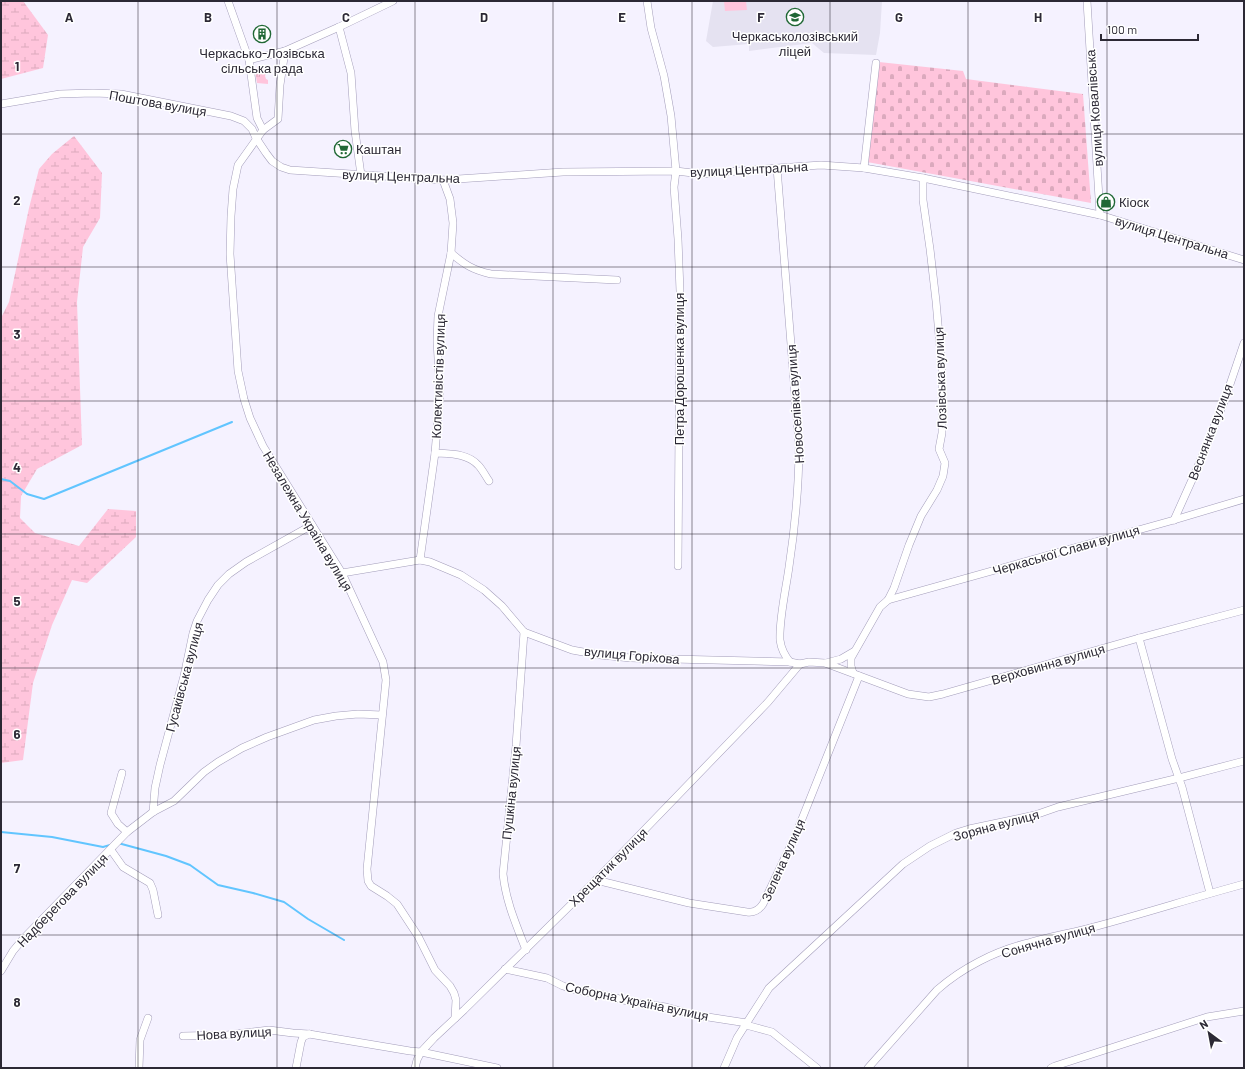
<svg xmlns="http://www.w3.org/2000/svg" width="1245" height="1069" font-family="Barlow,sans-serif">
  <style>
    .built { fill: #e5e2f1 }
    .grass { fill: url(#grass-tufts) }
    .wetland { fill: url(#wetland-marsh) }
    .cemetery { fill: url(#cemetery-stones) }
    .pitch { fill: #ffc5dc }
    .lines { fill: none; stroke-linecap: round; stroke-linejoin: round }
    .stream { stroke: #61c5ff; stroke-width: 2 }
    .minor-casing { stroke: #a39dba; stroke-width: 8 }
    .minor { stroke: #fff; stroke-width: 7 }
    .grid { fill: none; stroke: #2c2935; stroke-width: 1; stroke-opacity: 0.55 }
    .labels { text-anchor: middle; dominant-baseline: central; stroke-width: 3; stroke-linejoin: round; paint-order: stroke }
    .poi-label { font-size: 13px; fill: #2c2935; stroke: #fff }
    .street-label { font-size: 13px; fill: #2c2935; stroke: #fff }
    .grid-label { font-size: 13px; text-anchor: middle; font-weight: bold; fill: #2c2935; stroke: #fff; stroke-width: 3; stroke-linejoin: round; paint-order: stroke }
  </style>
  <defs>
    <pattern id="grass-tufts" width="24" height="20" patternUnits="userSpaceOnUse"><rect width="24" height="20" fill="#ffc5dc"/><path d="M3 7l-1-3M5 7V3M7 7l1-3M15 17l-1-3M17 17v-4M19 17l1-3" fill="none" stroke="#dba9bd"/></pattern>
    <pattern id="wetland-marsh" width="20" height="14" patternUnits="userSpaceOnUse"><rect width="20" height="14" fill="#ffc5dc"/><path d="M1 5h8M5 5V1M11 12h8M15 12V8" fill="none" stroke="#dba9bd"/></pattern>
    <pattern id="cemetery-stones" width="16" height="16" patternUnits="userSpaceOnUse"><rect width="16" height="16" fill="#ffc5dc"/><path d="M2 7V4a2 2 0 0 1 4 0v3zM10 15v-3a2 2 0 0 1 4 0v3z" fill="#dba9bd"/></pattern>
  </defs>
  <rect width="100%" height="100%" fill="#f5f2ff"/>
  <polygon class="built" points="713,1 882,1 880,33 876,55 824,53 812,43 749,51 749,44 713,47 706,41"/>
  <polygon class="grass" points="269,65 268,71 266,73 265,76 266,79 268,80 268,84 257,83 255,71 258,66"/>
  <g class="wetland">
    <polygon points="1,1 23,1 48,35 43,68 1,79"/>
    <polygon points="74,136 102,173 100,218 83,247 77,302 82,445 37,469 21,496 20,518 35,533 79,546 108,509 136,511 136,537 87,583 72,580 52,625 33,683 23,760 1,763 1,318 9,302 29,208 39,169 52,154"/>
  </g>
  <polygon class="cemetery" points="879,62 963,71 966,79 1083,94 1091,203 867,162"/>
  <polygon class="pitch" points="724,1 746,1 747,10 725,11"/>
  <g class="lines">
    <g class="stream">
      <polyline points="1,479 10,481 27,494 44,499 232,422"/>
      <polyline points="1,832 52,837 103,847 110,845"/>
      <polyline points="118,843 166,856 190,865 218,885 253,893 284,902 308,919 344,940"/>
    </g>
    <defs>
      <g id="minor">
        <polyline points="228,1 249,60 257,118 263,130 238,165 233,189 231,216 230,254 238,371 244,399 250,418 263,446 342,573 383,662 386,680 367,869 368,881 371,886 387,896 397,904 418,936 435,970 450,986 454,993 456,1000 455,1018"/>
        <polyline points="647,1 651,28 664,76 671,116 676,171 674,187 678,239 680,291 678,566"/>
        <polyline points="1087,1 1100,215"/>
        <polyline points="339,27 351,73 355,131 361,175"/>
        <polyline points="249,60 285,51 339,27 393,1"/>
        <polyline points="1,104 60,94 93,93 121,94 231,116 244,121 252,129 256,138 266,153 272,161 281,167 290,170 443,180 563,172 676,171 701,174 777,168 821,165 864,168 923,178 1100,215 1244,260"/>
        <polyline points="263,130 278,119 280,85 285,51"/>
        <path d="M777,168L799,445C799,486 795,527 789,567C786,589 779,619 780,640C781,648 785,656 790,662"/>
        <polyline points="864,168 876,63"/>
        <path d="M451,253C465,265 473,270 491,274L617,280"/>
        <path d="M435,453C450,454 467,453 478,465C482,469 485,475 489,481"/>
        <polyline points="1174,520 1196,471 1224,402 1244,343"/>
        <polyline points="420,560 435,453 440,392 437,341 438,316 451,253 453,223 450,199 443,180"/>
        <polyline points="342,573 420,560 430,562 461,575 484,590 502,606 524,632 572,650 600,655 631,658 790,662 800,664 809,662 825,663 908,694 929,697 943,694 1139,638 1244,610"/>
        <polyline points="888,600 1174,520 1244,499"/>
        <path d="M524,632L516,746L503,874C506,902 516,924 526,950"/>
        <polyline points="1139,638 1172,759 1182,787 1210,893"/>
        <polyline points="826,663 841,659 853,652"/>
        <polyline points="853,673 851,666 851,658 880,607 888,600 894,588 909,545 921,516 937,490 943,476 945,463 939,449 942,433 942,370 936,301 930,249 923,200 923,178"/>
        <polyline points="122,773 111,813 118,824 127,832"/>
        <polyline points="153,812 155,788 160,765 184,676 193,633 197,621 208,600 218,585 229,574 246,562 312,525"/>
        <polyline points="111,850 123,867 150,883 153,890 158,915"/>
        <path d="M596,880L689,903L747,912C754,913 759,910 763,904L796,834L859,676"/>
        <polyline points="505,969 547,978 563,986 576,990 603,995 632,1002 666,1007 695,1015 747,1023"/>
        <polyline points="1,971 13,951 23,939 127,832 153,812 174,801 204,772 218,762 242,748 267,737 314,720 336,716 358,714 382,715"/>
        <polyline points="746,1025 772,1032 817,1068"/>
        <polyline points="183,1036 227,1035 269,1030 293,1033 309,1034 410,1051 421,1052 497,1068"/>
        <polyline points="139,1068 140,1040 148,1018"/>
        <polyline points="296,1068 301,1042 303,1037 309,1034"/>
        <polyline points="415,1068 417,1060 421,1052 434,1038 464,1010 596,880 768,702 800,664"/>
        <polyline points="724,1068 737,1038 769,988 903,864 930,846 956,833 969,829 1035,815 1058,807 1179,778 1244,761"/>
        <path d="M868,1068L937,990C962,968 995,951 1028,943C1052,936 1077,932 1101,925C1149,912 1196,897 1244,884"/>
        <polyline points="1051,1068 1055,1066 1207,1017 1244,1011"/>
      </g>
    </defs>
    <use href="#minor" class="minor-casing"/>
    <use href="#minor" class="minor"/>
  </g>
  <path class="grid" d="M138,1V1068M277,1V1068M415,1V1068M553,1V1068M692,1V1068M830,1V1068M968,1V1068M1107,1V1068M1,134H1244M1,267H1244M1,401H1244M1,534H1244M1,668H1244M1,802H1244M1,935H1244"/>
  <defs>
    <symbol id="school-ring" viewBox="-11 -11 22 22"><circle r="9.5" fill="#fff" stroke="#206835" stroke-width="1.5"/><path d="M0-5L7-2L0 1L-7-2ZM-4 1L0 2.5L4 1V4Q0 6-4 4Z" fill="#206835"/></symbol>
    <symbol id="building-ring" viewBox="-11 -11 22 22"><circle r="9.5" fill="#fff" stroke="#206835" stroke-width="1.5"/><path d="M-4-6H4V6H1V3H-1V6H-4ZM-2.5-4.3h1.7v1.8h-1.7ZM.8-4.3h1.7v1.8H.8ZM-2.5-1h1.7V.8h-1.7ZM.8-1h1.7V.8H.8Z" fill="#206835"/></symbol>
    <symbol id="supermarket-ring" viewBox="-11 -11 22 22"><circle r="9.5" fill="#fff" stroke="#206835" stroke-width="1.5"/><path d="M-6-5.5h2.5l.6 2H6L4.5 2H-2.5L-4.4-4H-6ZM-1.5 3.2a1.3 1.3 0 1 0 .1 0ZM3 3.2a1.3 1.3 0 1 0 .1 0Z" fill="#206835"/></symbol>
    <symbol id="shop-ring" viewBox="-11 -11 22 22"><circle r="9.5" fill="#fff" stroke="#206835" stroke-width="1.5"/><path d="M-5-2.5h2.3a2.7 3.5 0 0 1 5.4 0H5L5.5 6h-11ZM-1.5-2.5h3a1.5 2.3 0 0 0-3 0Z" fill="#206835"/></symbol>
  </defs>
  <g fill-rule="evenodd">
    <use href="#school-ring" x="785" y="7" width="20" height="20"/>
    <use href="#building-ring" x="252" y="24" width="20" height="20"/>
    <use href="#supermarket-ring" x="333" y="139" width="20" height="20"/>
    <use href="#shop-ring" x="1096" y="192" width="20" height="20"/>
  </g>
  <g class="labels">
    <g class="poi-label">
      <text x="795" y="36">Черкаськолозівський<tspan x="795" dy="15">ліцей</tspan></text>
      <text x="262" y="53">Черкасько-Лозівська<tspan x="262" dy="15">сільська рада</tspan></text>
      <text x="356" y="149" text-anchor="start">Каштан</text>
      <text x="1119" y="202" text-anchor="start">Кіоск</text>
    </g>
    <g class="street-label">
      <text transform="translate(158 103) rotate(10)">Поштова вулиця</text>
      <text transform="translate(1094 108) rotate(-94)">вулиця Ковалівська</text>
      <text transform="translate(749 169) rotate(-3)">вулиця Центральна</text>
      <text transform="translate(401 176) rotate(2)">вулиця Центральна</text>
      <text transform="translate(1172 237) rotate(17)">вулиця Центральна</text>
      <text transform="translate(679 369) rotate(-90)">Петра Дорошенка вулиця</text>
      <text transform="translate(438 376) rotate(-88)">Колективістів вулиця</text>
      <text transform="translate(940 378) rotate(-92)">Лозівська вулиця</text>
      <text transform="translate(795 404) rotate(-94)">Новоселівка вулиця</text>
      <text transform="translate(1210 432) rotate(-69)">Веснянка вулиця</text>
      <text transform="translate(308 521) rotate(59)">Незалежна Україна вулиця</text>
      <text transform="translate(1066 550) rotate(-16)">Черкаської Слави вулиця</text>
      <text transform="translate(632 655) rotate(5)">вулиця Горіхова</text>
      <text transform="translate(1048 664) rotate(-16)">Верховинна вулиця</text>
      <text transform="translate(184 677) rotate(-75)">Гусаківська вулиця</text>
      <text transform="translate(511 793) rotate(-84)">Пушкіна вулиця</text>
      <text transform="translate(996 825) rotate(-15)">Зоряна вулиця</text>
      <text transform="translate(783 860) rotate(-66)">Зелена вулиця</text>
      <text transform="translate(608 867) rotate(-45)">Хрещатик вулиця</text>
      <text transform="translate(62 900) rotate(-46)">Надберегова вулиця</text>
      <text transform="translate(1048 940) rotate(-16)">Сонячна вулиця</text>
      <text transform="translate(637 1001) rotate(12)">Соборна Україна вулиця</text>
      <text transform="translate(234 1033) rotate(-3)">Нова вулиця</text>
    </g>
  </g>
  <g class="grid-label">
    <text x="69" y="22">A</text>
    <text x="208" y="22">B</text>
    <text x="346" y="22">C</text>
    <text x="484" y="22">D</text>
    <text x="622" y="22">E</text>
    <text x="761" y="22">F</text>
    <text x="899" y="22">G</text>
    <text x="1038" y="22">H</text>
    <text x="17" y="71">1</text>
    <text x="17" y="205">2</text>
    <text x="17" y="339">3</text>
    <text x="17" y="472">4</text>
    <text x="17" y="606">5</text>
    <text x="17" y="739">6</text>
    <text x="17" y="873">7</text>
    <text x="17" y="1007">8</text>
  </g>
  <rect width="1245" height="1069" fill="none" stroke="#2c2935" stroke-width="4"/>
  <g transform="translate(1209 1033) rotate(328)" stroke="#ffffff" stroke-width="3" paint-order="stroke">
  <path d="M0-3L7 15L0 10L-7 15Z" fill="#2c2935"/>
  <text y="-6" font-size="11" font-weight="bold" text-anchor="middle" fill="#2c2935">N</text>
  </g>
  <path d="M1101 34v6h97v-6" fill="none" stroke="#2c2935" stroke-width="2"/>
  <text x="1107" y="34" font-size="12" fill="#2c2935" stroke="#ffffff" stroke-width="3" paint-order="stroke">100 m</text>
</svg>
